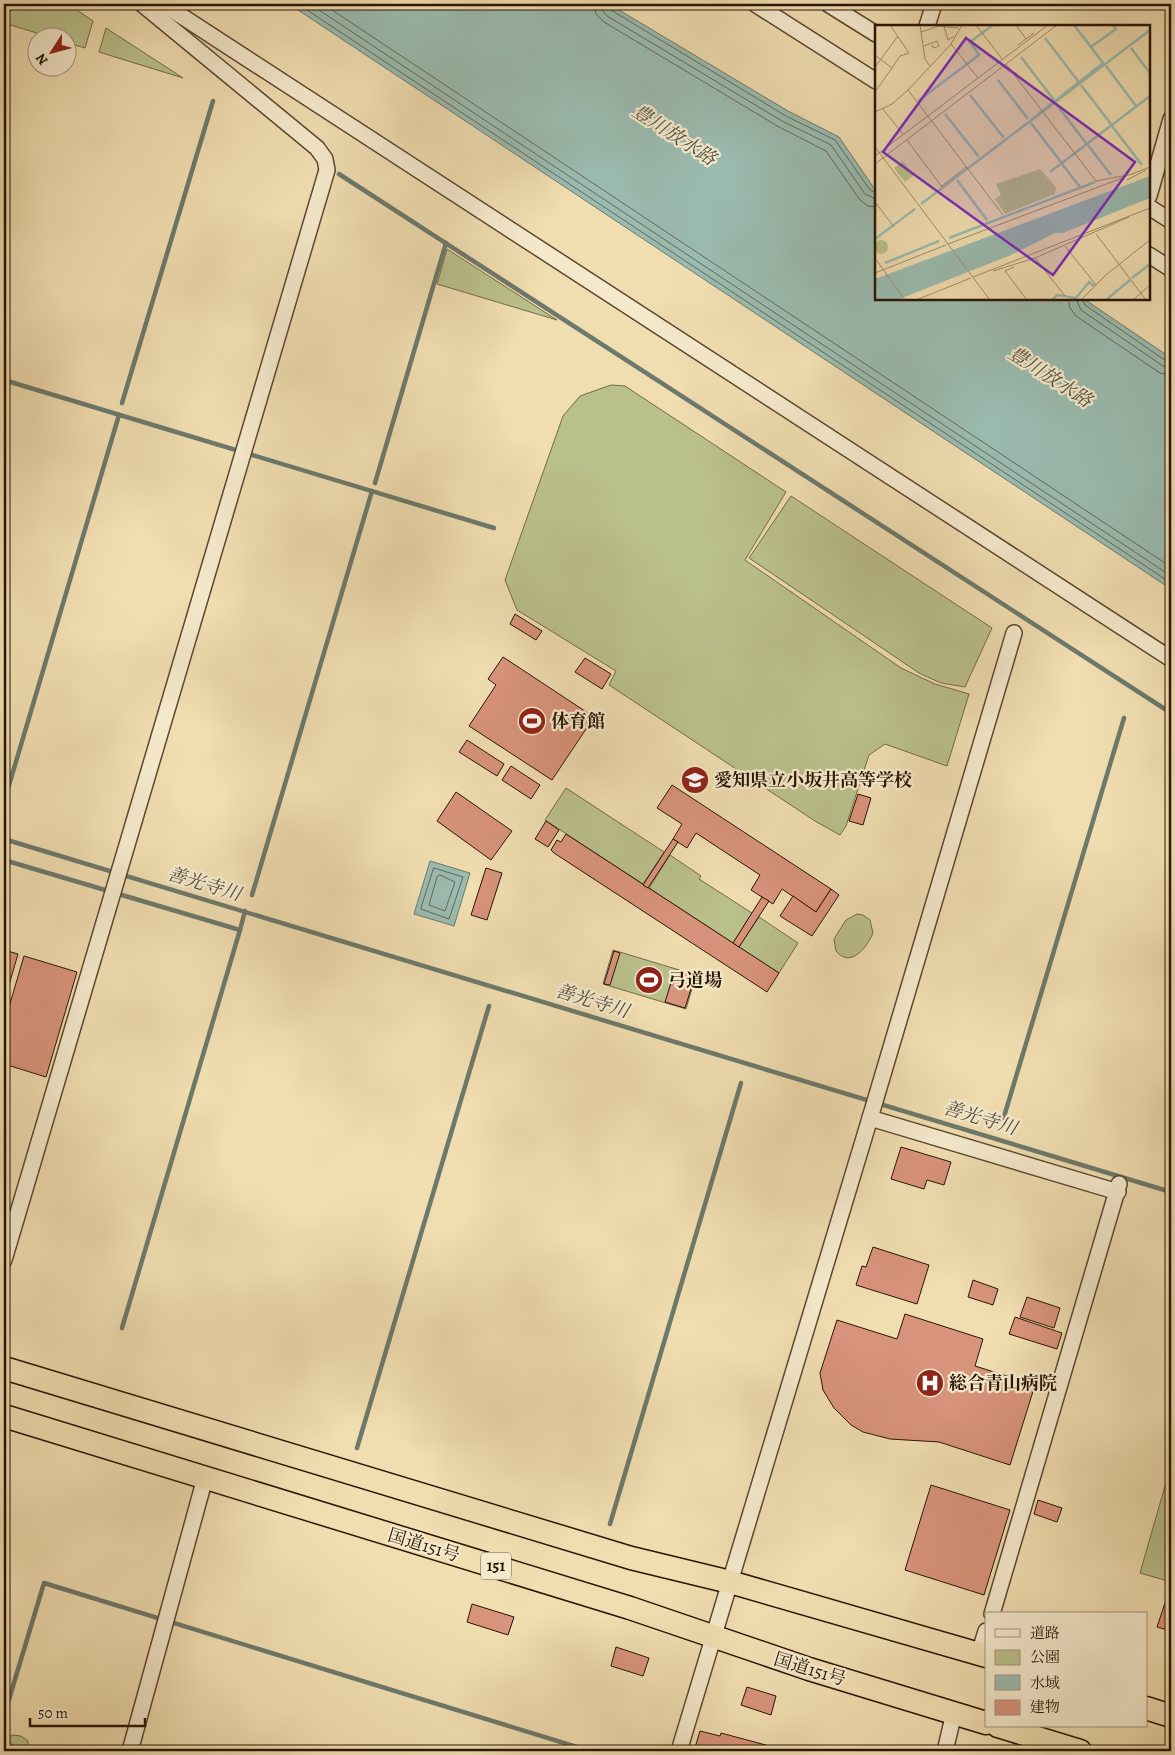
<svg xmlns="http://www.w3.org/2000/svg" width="1175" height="1755" font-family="Alegreya,'Noto Serif JP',serif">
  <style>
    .green { fill: #bac08b; stroke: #726a48 }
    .water { fill: #9abbaf; stroke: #6d796b }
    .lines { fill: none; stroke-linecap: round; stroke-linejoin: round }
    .shore { stroke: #62685a; stroke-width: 1 }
    .stream { stroke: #6d796b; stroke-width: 4.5 }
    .building { fill: #d8937c; stroke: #291504 }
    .minor-casing { stroke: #5b472f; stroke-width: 18 }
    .highway-casing { stroke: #291504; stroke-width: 25 }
    .minor { stroke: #f5e9cc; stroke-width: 15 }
    .highway { stroke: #f0ddb0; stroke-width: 22 }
    .labels { text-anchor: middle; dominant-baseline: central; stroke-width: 4.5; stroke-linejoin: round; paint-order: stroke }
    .shield { fill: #f5e9cc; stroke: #665540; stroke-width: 1 }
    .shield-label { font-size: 16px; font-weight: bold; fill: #291504 }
    .poi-label { font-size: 18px; font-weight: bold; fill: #291504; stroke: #f5e9cc; text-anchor: start }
    .street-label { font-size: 18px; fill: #291504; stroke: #f5e9cc }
    .water-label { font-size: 19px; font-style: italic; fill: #514f40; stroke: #f5e9cc }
    .inset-river { fill: none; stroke: #9abbaf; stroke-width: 2.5 }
    .inset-road { fill: none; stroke: #a08d6b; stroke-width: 1 }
    .view { fill: #7b2cbf; fill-opacity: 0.15; stroke: #7b2cbf; stroke-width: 2.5 }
    .inset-edge { fill: none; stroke: #291504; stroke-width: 2.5 }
  </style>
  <rect width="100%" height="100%" fill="#f0ddb0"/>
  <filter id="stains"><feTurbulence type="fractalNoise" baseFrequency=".004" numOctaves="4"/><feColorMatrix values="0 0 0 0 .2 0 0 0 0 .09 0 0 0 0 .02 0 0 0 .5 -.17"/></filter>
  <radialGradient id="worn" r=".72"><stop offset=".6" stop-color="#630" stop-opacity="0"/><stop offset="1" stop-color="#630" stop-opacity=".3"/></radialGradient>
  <g class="green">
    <polygon points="4,4 68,4 93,21 85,48 68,43 68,38 50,37 4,23"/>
    <polygon points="106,28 183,78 99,52"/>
    <polygon points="447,249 557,320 437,284"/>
    <polygon points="611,385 625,386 786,492 745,560 901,668 935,684 969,694 947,766 885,744 869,755 846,826 840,835 815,821 609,685 616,671 517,610 505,580 563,416 580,396"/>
    <polygon points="791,496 992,628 965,687 941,683 919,673 749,558"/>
    <polygon points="566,788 664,852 643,884 545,820"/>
    <polygon points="670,855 701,876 699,879 752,913 733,943 649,888"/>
    <path d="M857,914L863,915L870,920L873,933C867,947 851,969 836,951L834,939L846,920Z"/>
    <polygon points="759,917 798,943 779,973 739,947"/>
    <polygon points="613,950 696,975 686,1009 603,984"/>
    <polygon points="1171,1465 1171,1582 1140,1573"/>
    <polygon points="12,1735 21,1736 28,1741 28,1746 22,1747 12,1745 9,1739"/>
  </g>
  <g class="water">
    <polygon points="289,4 609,4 788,111 839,137 876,191 876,299 1084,299 1171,358 1171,589"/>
    <polygon points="430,861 470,873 454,926 414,914"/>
  </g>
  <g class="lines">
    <g class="shore">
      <polyline points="298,4 1171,583"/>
      <polyline points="310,4 1171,576"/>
      <polyline points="323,4 1171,567"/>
      <polyline points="594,4 596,14 604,22 779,127 826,151 860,200 868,206 876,207"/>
      <polyline points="601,4 603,11 607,16 782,121 831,145 865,194 876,199"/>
      <polyline points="608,4 611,10 786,116 835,140 870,190 876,193"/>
      <polyline points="1068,299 1070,308 1076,316 1160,373 1171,375"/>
      <polyline points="1076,299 1081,310 1163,366 1171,368"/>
      <polyline points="1082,299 1085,305 1166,361 1171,362"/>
      <polygon points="434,868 463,877 449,919 421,909"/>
      <polygon points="440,875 455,882 445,911 429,905 437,877"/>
    </g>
    <g class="stream">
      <polyline points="339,174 1171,713"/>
      <polyline points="4,380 494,528"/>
      <polyline points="122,403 213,101"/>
      <polyline points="375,483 446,243"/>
      <polyline points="4,802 119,415"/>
      <polyline points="4,839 1171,1192"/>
      <polyline points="4,860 240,930 245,911"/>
      <polyline points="252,895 372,491"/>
      <polyline points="1003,1120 1124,718"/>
      <polyline points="122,1328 240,930"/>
      <polyline points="357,1448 489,1006"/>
      <polyline points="610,1524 741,1083"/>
      <polyline points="4,1705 7,1706 44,1583 590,1751"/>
    </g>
  </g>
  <g class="building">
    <polygon points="515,614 542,631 536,640 510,624"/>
    <polygon points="503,657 594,717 552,780 469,726 496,685 488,679"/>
    <polygon points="585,658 611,674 602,689 575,672"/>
    <polygon points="467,740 504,764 497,776 459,752"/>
    <polygon points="511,766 540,785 531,799 502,780"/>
    <polygon points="672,785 831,889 816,912 782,889 773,904 751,890 760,875 696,833 687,848 673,839 682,824 657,808"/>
    <polygon points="456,792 512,831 491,860 437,821"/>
    <polygon points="858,794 871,798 863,825 849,821"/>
    <polygon points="546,821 559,830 548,847 535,839"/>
    <polygon points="566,834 779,973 767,992 554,853 551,850 557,840 561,842"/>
    <polygon points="673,839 678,842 648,888 643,885"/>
    <polygon points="486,868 502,873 487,920 471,915"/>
    <polygon points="831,889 839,895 812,936 780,916 793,896 816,912"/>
    <polygon points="762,897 769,901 739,947 733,943"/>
    <polygon points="4,950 18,954 4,1002"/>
    <polygon points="614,951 620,953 610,985 604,984"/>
    <polygon points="24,956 77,972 46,1077 4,1064 4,1024"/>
    <polygon points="675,970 695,976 685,1008 665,1002"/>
    <polygon points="901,1147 951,1162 944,1185 927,1180 924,1189 891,1179"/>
    <polygon points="873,1247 929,1265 917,1304 856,1285 862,1266 866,1267"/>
    <polygon points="973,1280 998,1289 993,1305 968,1297"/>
    <polygon points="1027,1297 1060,1308 1054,1328 1020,1317"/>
    <polygon points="905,1314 983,1339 975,1366 1035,1385 1010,1465 939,1442 890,1439 863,1432 851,1425 834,1408 823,1390 820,1373 837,1320 897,1339"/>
    <polygon points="1015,1317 1062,1333 1057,1349 1009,1334"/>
    <polygon points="931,1485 1010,1510 984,1595 905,1570"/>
    <polygon points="1038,1500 1062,1508 1057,1522 1034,1514"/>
    <polygon points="1169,1591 1171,1592 1171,1631 1157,1627"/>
    <polygon points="472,1604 514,1617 508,1635 467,1622"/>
    <polygon points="616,1647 649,1658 643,1676 611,1666"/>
    <polygon points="747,1687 776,1696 771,1715 741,1705"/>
    <polygon points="700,1731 720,1736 721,1733 788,1751 694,1751"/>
  </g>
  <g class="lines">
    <defs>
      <g id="minor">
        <polyline points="163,4 1171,659"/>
        <polyline points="755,4 876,81"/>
        <polyline points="828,4 876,34"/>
        <polyline points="927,26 934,4"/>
        <polyline points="1149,196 1171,119"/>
        <polyline points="1149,207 1171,221"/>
        <polyline points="1149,255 1171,269"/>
        <polyline points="870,1118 1118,1192"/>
        <polyline points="4,1260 327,170 325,159 317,148 142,4"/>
        <polyline points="992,1614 1119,1184"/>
        <polyline points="979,1654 986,1631"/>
        <polyline points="130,1751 205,1478"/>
        <polyline points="679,1751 870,1118 1014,633"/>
        <polyline points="945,1751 954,1713"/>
      </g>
      <g id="highway">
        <polyline points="4,1368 631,1558 730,1582 986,1656"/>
        <polyline points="4,1416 630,1608 809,1669 986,1723"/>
        <polyline points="1146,1708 1171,1716"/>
        <polyline points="998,1726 1080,1751"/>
      </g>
    </defs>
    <use href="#minor" class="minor-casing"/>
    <use href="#highway" class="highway-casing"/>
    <use href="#minor" class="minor"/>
    <use href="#highway" class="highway"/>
  </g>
  <defs>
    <symbol id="stadium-disc" viewBox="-11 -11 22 22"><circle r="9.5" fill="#8f2418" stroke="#f5e9cc"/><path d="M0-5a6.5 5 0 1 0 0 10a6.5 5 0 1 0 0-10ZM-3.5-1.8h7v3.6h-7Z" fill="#fff"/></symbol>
    <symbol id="school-disc" viewBox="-11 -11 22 22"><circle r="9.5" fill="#8f2418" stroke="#f5e9cc"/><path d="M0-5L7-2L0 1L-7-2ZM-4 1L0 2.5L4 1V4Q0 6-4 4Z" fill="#fff"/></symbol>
    <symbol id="hospital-disc" viewBox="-11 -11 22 22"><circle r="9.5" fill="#8f2418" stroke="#f5e9cc"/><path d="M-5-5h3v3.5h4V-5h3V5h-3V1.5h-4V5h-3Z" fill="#fff"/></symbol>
  </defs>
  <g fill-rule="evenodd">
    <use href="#stadium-disc" x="516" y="705" width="32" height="32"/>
    <use href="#school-disc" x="679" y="764" width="32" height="32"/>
    <use href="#stadium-disc" x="633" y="964" width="32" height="32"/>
    <use href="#hospital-disc" x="914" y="1367" width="32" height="32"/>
  </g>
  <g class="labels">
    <rect class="shield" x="481" y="1552.5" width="30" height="27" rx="4"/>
    <g class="shield-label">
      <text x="496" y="1566">151</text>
    </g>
    <g class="poi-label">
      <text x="551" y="721">体育館</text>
      <text x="714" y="780">愛知県立小坂井高等学校</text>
      <text x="668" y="980">弓道場</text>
      <text x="949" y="1383">総合青山病院</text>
    </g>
    <g class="street-label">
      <text transform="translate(424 1545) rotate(17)">国道151号</text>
      <text transform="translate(810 1669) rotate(17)">国道151号</text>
    </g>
    <g class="water-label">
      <text transform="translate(674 135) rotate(33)">豊川放水路</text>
      <text transform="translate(1050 377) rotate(33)">豊川放水路</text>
      <text transform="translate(204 884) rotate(17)">善光寺川</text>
      <text transform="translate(592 1001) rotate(17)">善光寺川</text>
      <text transform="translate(980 1118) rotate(17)">善光寺川</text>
    </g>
  </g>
  <g transform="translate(875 25)">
    <rect width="275" height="275" fill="#f0ddb0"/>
    <path d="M28,136L39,150L30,157L19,143ZM165,144L181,162L180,169L130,189L120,174L126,170L121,159ZM-1 222a7 7 0 1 1 14 0a7 7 0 1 1-14 0Z" fill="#bac08b"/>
    <path d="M275,151V173L188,208H180L136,230L22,275H0V254Z" fill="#9abbaf"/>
    <path class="inset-river" d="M199,0L216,22M170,13L203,56M256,23L275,48M146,32L179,75M231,41L261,81M123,55L153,94M206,60L236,99M95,70L129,113M43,76L104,30L95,17L118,0M181,79L211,118M70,89L104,132M155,96L228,38L216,22L241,4L238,0M156,98L186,137M237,101L267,140M213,120L236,150M187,139L205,162M175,147L275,71M82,155L112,195M46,179L275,5M74,213L220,157M0,214L40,184M10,238L64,216M257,253L275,239M177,275L182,270L201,273L214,257L219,261M231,275L255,255"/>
    <path class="inset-road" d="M15,0L34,28L25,31L17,43M45,0L50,34L55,41M101,0L128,35M141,0L151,14M69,1L73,15L79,11M46,7L64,1L83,3M76,19L103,53M143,20L159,8M49,21L62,16L64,21L58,23L57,20M0,30L17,43L0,67M131,39L221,156L258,149M0,42L23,11M33,65L128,190M7,83L28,109M0,87L17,79L33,65L76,19L87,0M32,115L67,162M0,122L115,275M0,131L173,0M0,139L182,0M257,149L275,142M252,155L271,145M67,161L91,142M0,177L19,202M221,209L271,275M73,219L250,152M190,221L221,260M0,233L30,275M160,233L190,271M139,242L130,246L152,275M118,246L160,233L254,192M0,248L71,220M98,252L275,183M41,275L96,253M206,275L232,249L275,215M258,275L275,260"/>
    <path class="view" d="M91,13L260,137L178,250L8,127Z"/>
    <rect width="275" height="275" class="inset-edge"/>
  </g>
  <rect width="1175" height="1755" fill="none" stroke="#f0ddb0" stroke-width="20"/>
  <rect x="5" y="5" width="1165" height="1745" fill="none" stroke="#291504" stroke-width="2.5"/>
  <rect x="10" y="10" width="1155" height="1735" fill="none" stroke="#291504"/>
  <rect x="985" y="1612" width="162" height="115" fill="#f5e9cc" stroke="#a3947c"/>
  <rect x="995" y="1629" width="25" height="8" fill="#f5e9cc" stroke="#a3947c"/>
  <text x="1030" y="1638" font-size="15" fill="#291504">道路</text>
  <rect x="995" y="1650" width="25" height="15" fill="#bac08b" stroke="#a3947c"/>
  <text x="1030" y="1662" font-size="15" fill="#291504">公園</text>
  <rect x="995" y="1675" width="25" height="15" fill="#9abbaf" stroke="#a3947c"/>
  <text x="1030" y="1688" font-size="15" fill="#291504">水域</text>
  <rect x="995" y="1700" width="25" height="15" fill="#d8937c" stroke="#a3947c"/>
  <text x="1030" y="1712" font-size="15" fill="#291504">建物</text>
  <g transform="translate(52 52) rotate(234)"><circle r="24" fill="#f5e9cc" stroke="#a3947c"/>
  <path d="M0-4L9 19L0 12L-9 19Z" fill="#8f2418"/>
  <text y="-8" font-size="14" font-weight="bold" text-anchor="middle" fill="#291504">N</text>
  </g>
  <path d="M30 1718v8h115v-8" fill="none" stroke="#291504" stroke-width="2.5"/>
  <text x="38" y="1718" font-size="15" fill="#291504" stroke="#f5e9cc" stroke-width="4" paint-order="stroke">50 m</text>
  <rect width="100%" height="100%" filter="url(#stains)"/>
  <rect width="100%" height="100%" fill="url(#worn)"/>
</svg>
